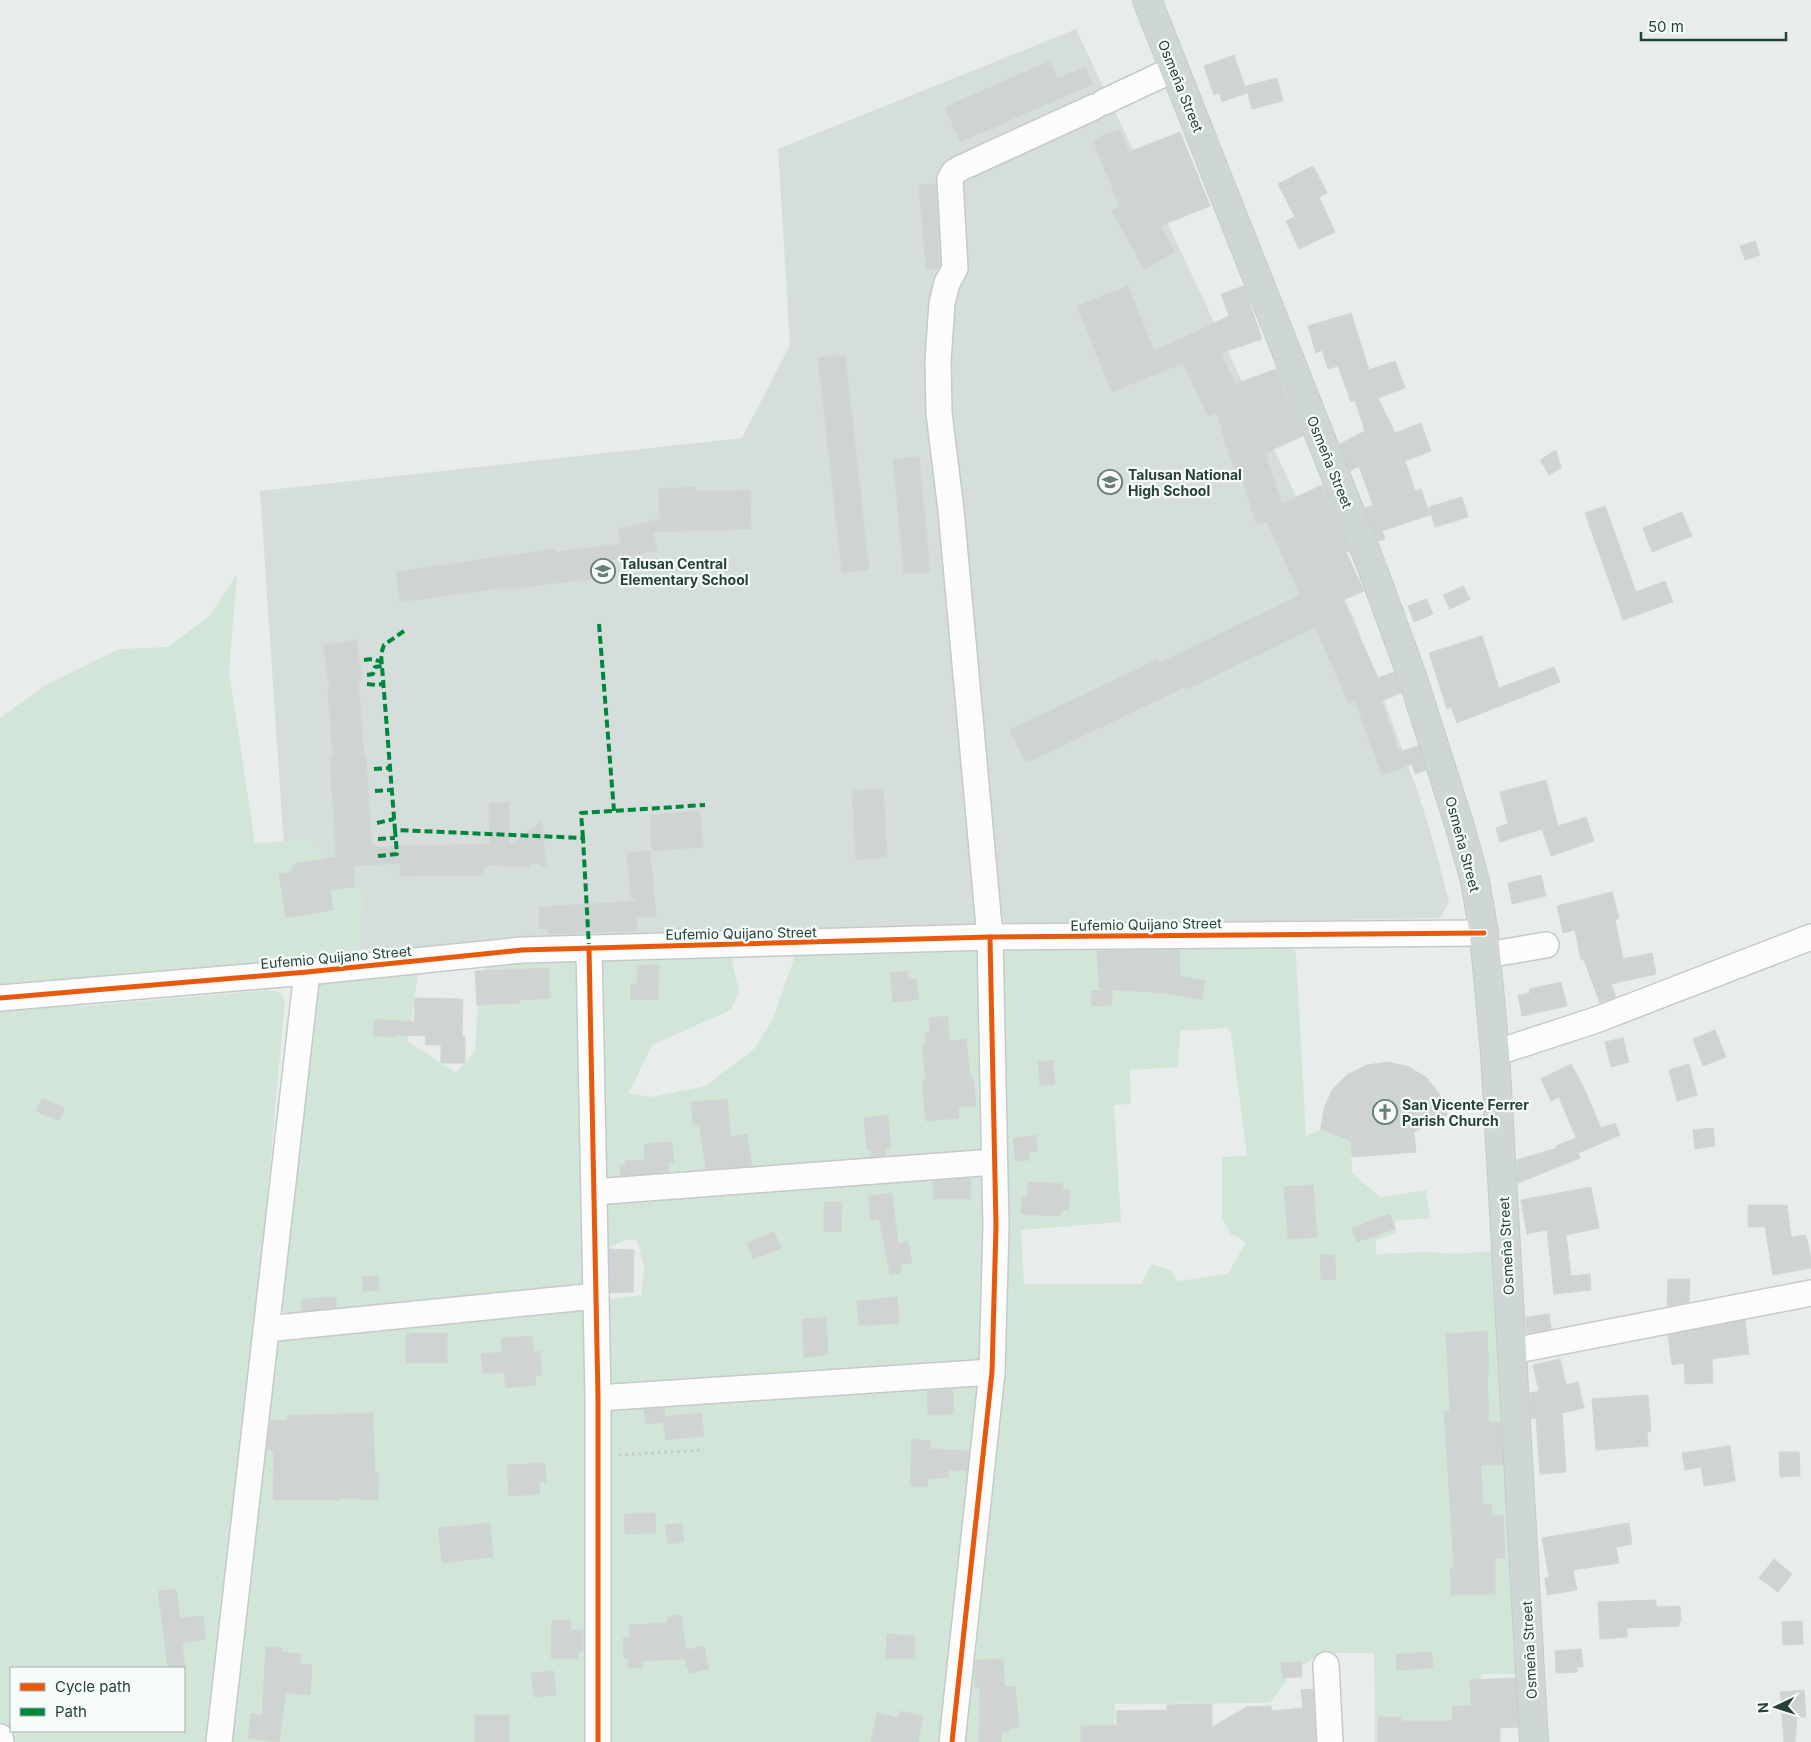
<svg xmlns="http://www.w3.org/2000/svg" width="1811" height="1742" font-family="Inter,sans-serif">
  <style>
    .built { fill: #d6dedb }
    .green { fill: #d1e6d8; fill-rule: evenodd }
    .building { fill: #cfd4d2; stroke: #d1d6d4 }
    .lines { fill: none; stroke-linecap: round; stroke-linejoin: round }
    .minor-casing { stroke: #c5cac8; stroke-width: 28 }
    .major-casing { stroke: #c3ccc9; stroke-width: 30 }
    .path { stroke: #c3ccca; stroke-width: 3; stroke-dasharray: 2.5 4; stroke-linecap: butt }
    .minor { stroke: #fcfcfc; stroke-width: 25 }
    .major { stroke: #cfd7d5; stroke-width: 28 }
    .quiet { stroke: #00873e; stroke-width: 4; stroke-dasharray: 8 4; stroke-linecap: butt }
    .cycleway-casing { stroke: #f7fbf9; stroke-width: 8 }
    .cycleway { stroke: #e8590c; stroke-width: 5 }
    .labels { text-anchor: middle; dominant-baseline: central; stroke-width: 4.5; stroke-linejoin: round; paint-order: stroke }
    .street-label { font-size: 14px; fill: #24423a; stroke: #f7fbf9 }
    .poi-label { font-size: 14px; font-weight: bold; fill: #24423a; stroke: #f7fbf9; text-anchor: start }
  </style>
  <rect width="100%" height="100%" fill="#e8edeb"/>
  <polygon class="built" points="1076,29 1354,619 1418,792 1433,841 1449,902 1440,918 978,927 291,952 260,491 742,438 790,345 778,149"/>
  <g class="green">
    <polygon points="237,574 229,671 255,843 310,840 363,896 358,959 0,988 0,718 44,686 119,649 168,647 209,616"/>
    <polygon points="981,941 983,1151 605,1185 601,954 730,950 739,992 731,1010 652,1045 629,1093 650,1097 705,1086 754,1049 773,1019 798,947"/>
    <path d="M1293,943L1296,955L1306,1136L1321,1129L1351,1141L1352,1173L1380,1197L1426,1190L1430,1218L1395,1221L1396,1233L1376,1240V1254L1429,1252L1455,1254L1503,1250L1521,1674H1481L1484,1742H1375L1374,1653H1322L1292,1672L1270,1703L1115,1704L1114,1742H963L977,1642L998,1430L1004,1267L1000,949ZM1227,1028L1231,1033L1247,1156L1222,1157V1219L1231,1234L1246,1242L1228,1274L1178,1281L1171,1270L1151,1264L1141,1284H1024L1021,1230L1121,1222L1114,1105L1131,1104L1130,1070L1178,1067L1180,1031Z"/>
    <polygon points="576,957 582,970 585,1286 289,1314 283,1311 279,1305 314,979 419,969 408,1041 456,1073 475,1051 478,1001 486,961"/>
    <path d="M268,990L280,992L285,1000L232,1590L213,1742H0V1010L85,1006ZM11,1668H184V1731H11Z"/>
    <polygon points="989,1172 983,1362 605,1392 601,1300 641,1295 644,1267 637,1240 626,1240 599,1251 601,1203"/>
    <polygon points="586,1305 592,1742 230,1742 274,1336"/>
    <polygon points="982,1378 945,1742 609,1742 604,1404"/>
  </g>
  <g class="building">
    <polygon points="1234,55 1247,93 1222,102 1219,93 1214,95 1204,66"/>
    <polygon points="1050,61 1057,79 1085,67 1093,84 960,142 945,107"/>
    <polygon points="1277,78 1283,101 1252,109 1246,86"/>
    <polygon points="1119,129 1129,152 1180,132 1210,206 1160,226 1175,252 1144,269 1112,211 1120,207 1093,140"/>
    <polygon points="1313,166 1327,193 1319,197 1335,232 1299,249 1286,221 1295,217 1278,184"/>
    <polygon points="936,184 940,265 938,269 926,270 919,185"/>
    <polygon points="1755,241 1760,255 1745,260 1740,246"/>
    <polygon points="1128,286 1154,351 1229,316 1221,294 1244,286 1262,339 1221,353 1235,384 1276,369 1303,436 1265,453 1282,504 1322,485 1349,551 1346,552 1364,591 1343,600 1378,678 1394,672 1401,693 1381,701 1399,752 1418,746 1426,770 1415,774 1412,764 1382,775 1355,701 1349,703 1315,627 1186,690 1185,687 1026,763 1010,730 1158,659 1160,663 1300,595 1267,521 1257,524 1241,476 1236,477 1216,412 1208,416 1183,363 1112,392 1077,306"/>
    <polygon points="1351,313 1369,370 1395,361 1405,388 1378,398 1395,433 1421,423 1431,451 1405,461 1415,491 1421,489 1430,515 1382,531 1385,539 1378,541 1365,508 1373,505 1359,466 1350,471 1340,444 1365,431 1355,400 1351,402 1338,366 1328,369 1322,350 1316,353 1308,326"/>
    <polygon points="845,355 869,569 842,573 818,358"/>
    <polygon points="1556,450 1561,468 1549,475 1540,460"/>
    <polygon points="919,457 930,572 904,574 893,459"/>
    <polygon points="696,487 696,491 750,490 751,529 653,532 657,550 603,562 605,577 508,589 508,587 400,602 396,572 555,549 556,552 621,544 618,529 660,519 659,489"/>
    <polygon points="1462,497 1468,517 1435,527 1429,507"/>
    <polygon points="1605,506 1636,592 1665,581 1673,602 1623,620 1585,513"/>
    <polygon points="1682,512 1692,536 1652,552 1643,528"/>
    <polygon points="1463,586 1470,599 1450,609 1443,595"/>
    <polygon points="1426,599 1433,614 1414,622 1408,606"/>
    <polygon points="1482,636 1499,688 1554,667 1560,682 1457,723 1451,707 1447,709 1429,653"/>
    <polygon points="356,640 362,680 358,681 364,756 366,756 372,847 490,844 489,803 509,802 510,845 542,821 546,867 530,862 530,867 484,865 484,875 400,876 400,863 354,866 355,887 330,889 333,910 286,918 279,874 291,872 293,864 336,857 330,758 333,758 328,690 330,690 323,645"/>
    <polygon points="1546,780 1558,826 1586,817 1594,841 1551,856 1542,829 1500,842 1496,828 1508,824 1500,792"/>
    <polygon points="883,789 887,857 856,860 852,791"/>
    <polygon points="700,811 703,847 652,851 650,815"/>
    <polygon points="650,851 656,917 636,918 637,931 549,934 548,929 540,929 539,907 640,901 631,898 627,853"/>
    <polygon points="1541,875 1546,896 1512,904 1508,883"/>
    <polygon points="1612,892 1619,918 1615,920 1623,959 1652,953 1656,974 1611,984 1616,997 1600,1003 1584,960 1581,960 1575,930 1563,933 1557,906"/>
    <polygon points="1180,950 1180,976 1205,981 1202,1000 1166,993 1099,989 1097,951"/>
    <polygon points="637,965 659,965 658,1000 631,1000 631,984 637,984"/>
    <polygon points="549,968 550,998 519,1000 519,1003 477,1005 475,971"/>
    <polygon points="908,971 908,979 916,979 919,999 893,1002 890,973"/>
    <polygon points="1561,982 1567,1006 1522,1016 1518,995 1530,993 1529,989"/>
    <polygon points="1112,990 1112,1005 1092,1006 1091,991"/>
    <polygon points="415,998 463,999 462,1036 465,1036 465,1063 441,1063 441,1045 425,1045 426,1036 395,1035 395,1037 373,1036 375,1019 414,1022"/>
    <polygon points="948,1016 949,1041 966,1039 970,1077 973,1077 976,1106 958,1107 959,1118 926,1121 922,1081 926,1081 922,1044 926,1043 925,1032 930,1032 929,1018"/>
    <polygon points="1715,1030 1726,1057 1703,1066 1693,1039"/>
    <polygon points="1623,1038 1629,1062 1611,1067 1605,1042"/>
    <polygon points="1053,1060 1055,1084 1040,1086 1038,1062"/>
    <polygon points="1388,1062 1409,1067 1427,1078 1440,1095 1447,1115 1414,1132 1416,1152 1352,1157 1351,1141 1321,1129 1324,1108 1333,1089 1348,1074 1367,1065"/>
    <polygon points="1571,1064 1584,1088 1601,1128 1615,1123 1620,1135 1578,1153 1580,1158 1518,1183 1517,1160 1557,1148 1556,1146 1576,1138 1559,1097 1551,1101 1541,1079"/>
    <polygon points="1689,1064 1697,1095 1677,1101 1669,1070"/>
    <polygon points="42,1098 65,1108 59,1121 36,1111"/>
    <polygon points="727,1099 731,1137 747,1134 752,1166 706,1169 699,1124 693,1125 691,1102"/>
    <polygon points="888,1115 891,1148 886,1149 886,1156 871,1157 871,1150 867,1150 864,1118"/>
    <polygon points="1713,1128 1715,1146 1695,1149 1693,1130"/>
    <polygon points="1036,1135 1038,1151 1029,1152 1030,1160 1015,1161 1013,1138"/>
    <polygon points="672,1142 674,1162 649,1164 668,1164 669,1172 621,1176 620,1165 626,1165 625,1161 645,1160 644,1144"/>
    <polygon points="971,1178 971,1199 933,1199 933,1181"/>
    <polygon points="1028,1182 1063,1184 1062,1190 1070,1190 1069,1210 1062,1209 1061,1216 1021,1214 1022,1198 1027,1198"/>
    <polygon points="1313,1185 1317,1237 1288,1239 1284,1187"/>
    <polygon points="1591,1187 1599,1228 1566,1235 1571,1276 1590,1274 1591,1290 1554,1294 1547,1230 1527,1234 1521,1200"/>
    <polygon points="892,1193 898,1243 908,1241 912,1263 900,1265 901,1273 890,1274 879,1219 871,1220 868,1196"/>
    <polygon points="824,1202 842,1202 841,1232 824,1232"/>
    <polygon points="1748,1205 1787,1205 1791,1237 1806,1235 1811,1258 1811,1268 1773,1275 1765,1227 1748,1227"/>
    <polygon points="1390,1214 1395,1229 1357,1242 1352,1228"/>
    <polygon points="774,1232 781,1248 753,1259 747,1243"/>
    <polygon points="609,1249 634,1250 633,1292 610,1293"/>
    <polygon points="1320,1255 1335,1255 1336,1279 1321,1280"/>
    <polygon points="362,1276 379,1276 379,1291 363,1291"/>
    <polygon points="1668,1279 1690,1279 1689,1302 1667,1306"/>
    <polygon points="336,1297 336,1308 302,1311 302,1299"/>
    <polygon points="897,1297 899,1323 859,1326 857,1301"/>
    <polygon points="1549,1314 1551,1329 1527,1333 1526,1317"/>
    <polygon points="826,1318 828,1354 804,1358 802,1319"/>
    <polygon points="1745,1320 1749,1354 1712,1359 1713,1383 1685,1384 1684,1363 1672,1365 1668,1335"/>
    <polygon points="1487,1331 1489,1373 1487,1373 1489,1422 1500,1422 1503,1464 1481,1465 1483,1505 1492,1505 1492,1516 1503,1515 1505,1558 1495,1558 1495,1594 1451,1595 1450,1568 1454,1568 1444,1411 1450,1411 1446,1334"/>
    <rect x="406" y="1333" width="41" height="30"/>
    <polygon points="532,1336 534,1352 540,1351 542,1375 535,1375 536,1385 506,1388 504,1372 483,1374 481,1354 503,1352 501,1338"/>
    <polygon points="1560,1359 1566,1385 1578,1382 1584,1408 1562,1413 1566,1472 1540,1474 1536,1418 1531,1419 1530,1393 1539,1391 1533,1365"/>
    <polygon points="953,1390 954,1414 928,1415 927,1391"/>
    <polygon points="1648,1395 1651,1430 1647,1434 1648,1446 1596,1450 1592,1399"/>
    <polygon points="664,1408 665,1417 701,1413 704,1436 666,1440 663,1422 646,1424 644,1409"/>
    <polygon points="373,1413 375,1473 379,1473 378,1500 340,1498 340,1500 273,1500 274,1450 267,1450 270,1421 288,1420 287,1416"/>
    <polygon points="912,1439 930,1441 930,1449 969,1451 967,1471 948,1470 949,1477 928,1479 927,1487 910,1486"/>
    <polygon points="1730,1446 1735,1481 1704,1486 1701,1467 1685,1470 1682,1453"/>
    <polygon points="1779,1452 1799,1452 1800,1476 1780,1477"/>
    <polygon points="545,1463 546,1482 539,1482 540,1494 509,1496 507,1465"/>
    <polygon points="655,1513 656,1533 625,1534 624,1514"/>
    <polygon points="490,1523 493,1557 442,1563 438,1528"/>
    <polygon points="682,1523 684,1542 668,1544 665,1525"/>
    <polygon points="1629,1523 1632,1544 1616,1547 1619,1563 1573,1570 1577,1590 1547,1595 1545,1578 1549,1577 1542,1538"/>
    <polygon points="1774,1559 1792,1574 1778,1592 1759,1578"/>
    <polygon points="176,1589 180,1618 203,1616 206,1639 182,1643 185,1668 168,1668 158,1591"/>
    <polygon points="1656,1600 1656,1607 1680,1606 1681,1622 1679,1622 1679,1626 1627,1628 1627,1637 1600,1639 1598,1602"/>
    <polygon points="681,1615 686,1650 704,1646 709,1669 689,1673 685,1659 643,1661 643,1668 628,1668 628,1658 624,1658 623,1638 630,1637 629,1625 668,1623 667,1617"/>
    <polygon points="552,1620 571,1620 571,1630 583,1630 583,1652 578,1652 578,1659 551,1658"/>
    <polygon points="1802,1621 1803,1644 1783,1645 1782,1622"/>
    <polygon points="887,1634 915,1636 915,1659 886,1658"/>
    <polygon points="266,1647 282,1648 282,1652 301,1654 300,1664 312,1665 310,1695 286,1693 279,1742 248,1738 251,1713 262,1715"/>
    <polygon points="1581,1649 1583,1667 1577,1667 1577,1672 1556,1673 1555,1651"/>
    <polygon points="1432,1652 1433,1668 1397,1670 1396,1654"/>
    <polygon points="1003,1659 1005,1687 1015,1686 1019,1728 1009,1729 1009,1732 1002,1732 1001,1742 979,1742 980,1688 975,1688 975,1660"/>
    <polygon points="1301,1662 1302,1677 1282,1678 1281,1663"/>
    <polygon points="554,1671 556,1695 534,1697 531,1673"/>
    <polygon points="1515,1678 1518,1727 1500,1728 1500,1742 1378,1742 1378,1717 1401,1717 1401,1721 1453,1721 1452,1706 1471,1706 1470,1680"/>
    <polygon points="1313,1689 1316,1742 1081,1742 1081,1726 1117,1725 1116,1711 1167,1710 1167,1705 1212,1704 1212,1727 1247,1707 1271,1706 1272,1711 1303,1708 1301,1690"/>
    <polygon points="1804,1690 1806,1717 1797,1718 1795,1742 1784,1742 1780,1692"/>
    <polygon points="900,1711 923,1716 918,1742 871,1742 877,1713 899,1718"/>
    <polygon points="474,1715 509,1715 509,1742 475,1742"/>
  </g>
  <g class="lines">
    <defs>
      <g id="minor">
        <polyline points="1104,102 1174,69"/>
        <polyline points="589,948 598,1398 598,1742"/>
        <polyline points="1486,955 1546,945"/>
        <polyline points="0,998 307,972 522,950 990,937 1484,933"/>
        <polyline points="1495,1053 1596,1020 1811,937"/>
        <polyline points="594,1192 994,1162"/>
        <polyline points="266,1329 596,1296"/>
        <polyline points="1512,1351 1811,1293"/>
        <polyline points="598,1398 992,1372"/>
        <polyline points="1326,1665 1330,1742"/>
        <polyline points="0,1737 1,1742"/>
        <polyline points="219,1742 307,972"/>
        <polyline points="952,1742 992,1372 996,1226 990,937 951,510 939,413 938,361 942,303 947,283 955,268 950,179 954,172 961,168 1094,107"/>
      </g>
      <polyline id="major" points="1147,0 1373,570 1413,679 1460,827 1475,881 1484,933 1495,1053 1534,1742"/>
    </defs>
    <use href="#minor" class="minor-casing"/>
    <use href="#major" class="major-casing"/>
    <polyline class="path" points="619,1455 704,1450"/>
    <use href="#minor" class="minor"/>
    <use href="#major" class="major"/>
    <g class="quiet">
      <polyline points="599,624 614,811"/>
      <polyline points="404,631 384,645 381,654 395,830 583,838 589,948"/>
      <polyline points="364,660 372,659 382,662"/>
      <polyline points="367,675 373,674 375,667 382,666"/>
      <polyline points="367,684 376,685 383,684"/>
      <polyline points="374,769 390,768"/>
      <polyline points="375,791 392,790"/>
      <polyline points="377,823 394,819"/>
      <polyline points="583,838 581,813 705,805"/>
      <polyline points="378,839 395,838"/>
      <polyline points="378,856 397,854 395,830"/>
    </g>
    <defs>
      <g id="cycleway">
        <polyline points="589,948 598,1398 598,1742"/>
        <polyline points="0,998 307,972 522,950 990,937 1484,933"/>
        <polyline points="952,1742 992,1372 996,1226 990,937"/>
      </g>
    </defs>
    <use href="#cycleway" class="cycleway-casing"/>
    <use href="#cycleway" class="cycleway"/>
  </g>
  <defs>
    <symbol id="school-ring" viewBox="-11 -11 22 22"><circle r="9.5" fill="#f7fbf9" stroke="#697e78" stroke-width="1.5"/><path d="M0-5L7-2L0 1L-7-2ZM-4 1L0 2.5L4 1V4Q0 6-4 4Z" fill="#697e78"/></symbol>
    <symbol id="church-ring" viewBox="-11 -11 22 22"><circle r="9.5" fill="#f7fbf9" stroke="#697e78" stroke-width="1.5"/><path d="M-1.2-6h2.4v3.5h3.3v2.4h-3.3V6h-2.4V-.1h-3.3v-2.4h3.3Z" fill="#697e78"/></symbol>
  </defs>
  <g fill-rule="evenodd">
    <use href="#school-ring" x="1096" y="468" width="28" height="28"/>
    <use href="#school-ring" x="589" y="557" width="28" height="28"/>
    <use href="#church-ring" x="1371" y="1098" width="28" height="28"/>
  </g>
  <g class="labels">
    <g class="street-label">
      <text transform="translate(1181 86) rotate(68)">Osmeña Street</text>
      <text transform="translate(1330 462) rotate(68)">Osmeña Street</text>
      <text transform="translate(1463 844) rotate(75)">Osmeña Street</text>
      <text transform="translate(1146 924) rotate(-1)">Eufemio Quijano Street</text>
      <text transform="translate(741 933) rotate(-1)">Eufemio Quijano Street</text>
      <text transform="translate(336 957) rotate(-5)">Eufemio Quijano Street</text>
      <text transform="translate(1506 1246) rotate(-93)">Osmeña Street</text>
      <text transform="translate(1529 1650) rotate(-93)">Osmeña Street</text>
    </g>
    <g class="poi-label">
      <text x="1128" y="474">Talusan National<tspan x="1128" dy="16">High School</tspan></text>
      <text x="620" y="563">Talusan Central<tspan x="620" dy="16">Elementary School</tspan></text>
      <text x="1402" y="1104">San Vicente Ferrer<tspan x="1402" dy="16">Parish Church</tspan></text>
    </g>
  </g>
  <rect x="10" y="1667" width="175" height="65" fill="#f7fbf9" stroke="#a3b1ad"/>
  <rect x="20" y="1683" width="25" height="8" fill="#e8590c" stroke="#a3b1ad"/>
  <text x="55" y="1692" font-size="15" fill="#24423a">Cycle path</text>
  <rect x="20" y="1708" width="25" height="8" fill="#00873e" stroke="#a3b1ad"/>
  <text x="55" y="1717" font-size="15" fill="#24423a">Path</text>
  <g transform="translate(1776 1707) rotate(266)" stroke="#f7fbf9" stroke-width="4" paint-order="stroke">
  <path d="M0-4L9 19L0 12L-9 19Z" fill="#24423a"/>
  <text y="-8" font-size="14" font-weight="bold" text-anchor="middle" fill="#24423a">N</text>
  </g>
  <path d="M1641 32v8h145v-8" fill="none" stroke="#24423a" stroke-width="2.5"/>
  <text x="1648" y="32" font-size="15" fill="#24423a" stroke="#f7fbf9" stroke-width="4" paint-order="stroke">50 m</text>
</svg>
